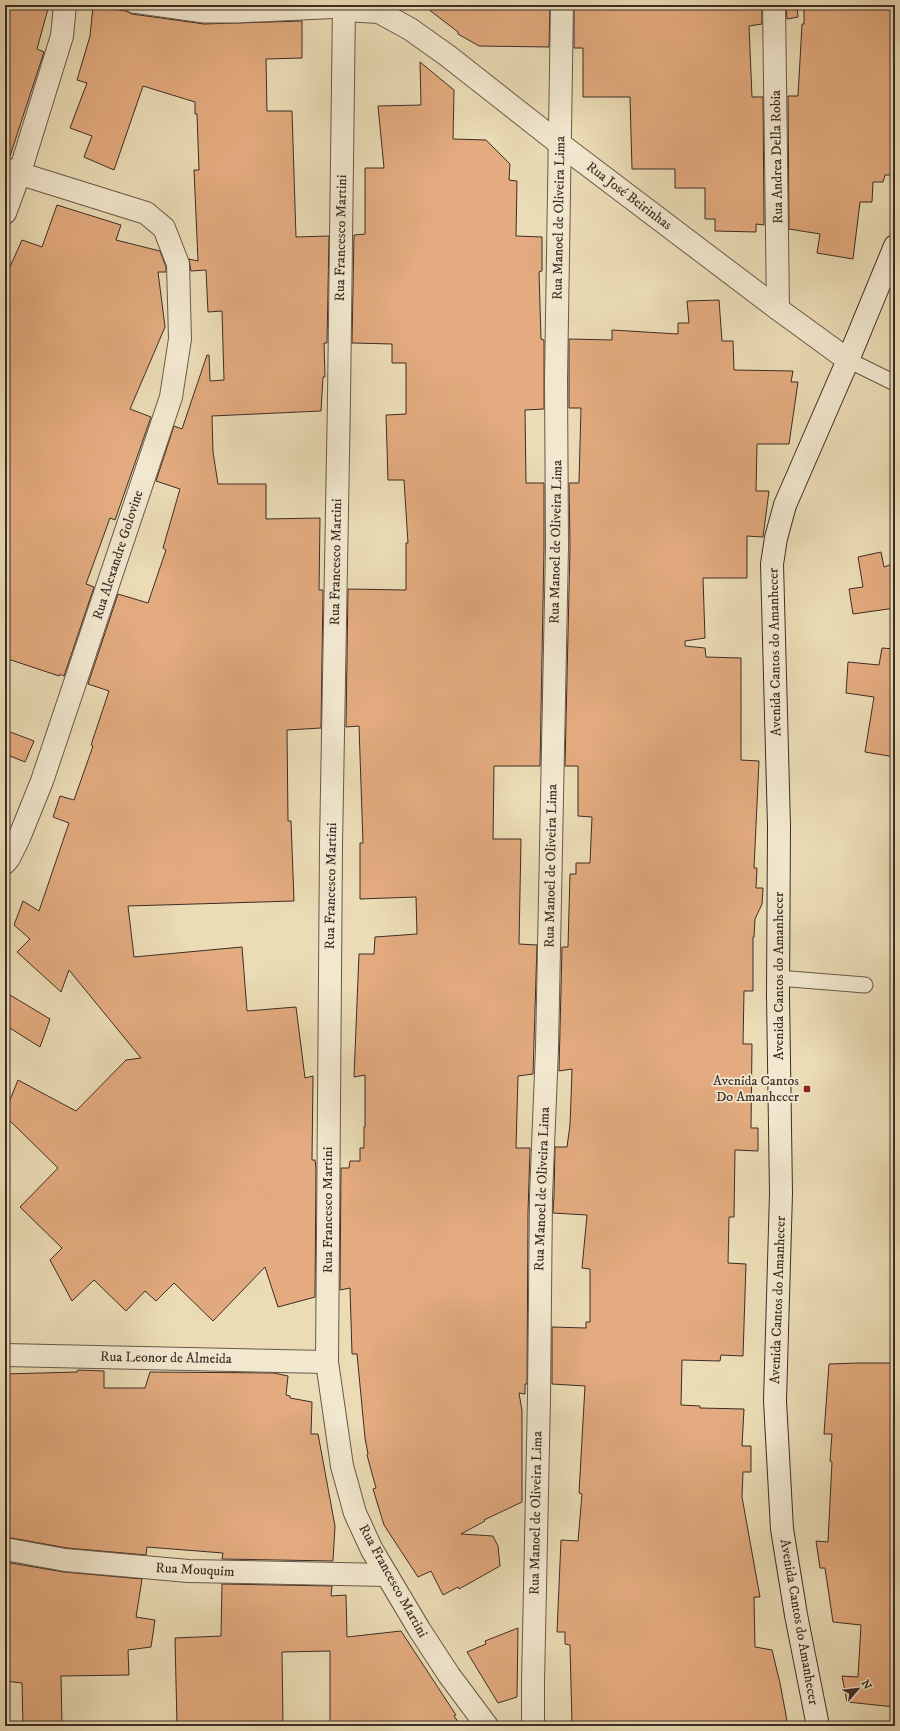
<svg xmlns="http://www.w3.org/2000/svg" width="900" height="1731" font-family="'IM FELL DW Pica',serif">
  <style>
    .building { fill: #e3ab7f; stroke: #3d2d26 }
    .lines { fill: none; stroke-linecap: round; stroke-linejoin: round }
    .lane-casing { stroke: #68594a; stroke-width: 17 }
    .street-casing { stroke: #68594a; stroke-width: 24 }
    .secondary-casing { stroke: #3d2d26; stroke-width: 24 }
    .lane { stroke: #f2e8cf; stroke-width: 15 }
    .street { stroke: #f2e8cf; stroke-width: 22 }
    .secondary { stroke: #f2e8cf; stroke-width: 22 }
    .poi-dot { fill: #8f2418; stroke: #f2e8cf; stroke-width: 1.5 }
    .labels { text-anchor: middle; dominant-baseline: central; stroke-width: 3.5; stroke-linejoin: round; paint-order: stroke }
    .street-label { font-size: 14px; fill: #3d2d26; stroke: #f2e8cf }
    .poi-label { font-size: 14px; fill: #3d2d26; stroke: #f2e8cf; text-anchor: end }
  </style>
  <rect width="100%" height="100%" fill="#ebdcb5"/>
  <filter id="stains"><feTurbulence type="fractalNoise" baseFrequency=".005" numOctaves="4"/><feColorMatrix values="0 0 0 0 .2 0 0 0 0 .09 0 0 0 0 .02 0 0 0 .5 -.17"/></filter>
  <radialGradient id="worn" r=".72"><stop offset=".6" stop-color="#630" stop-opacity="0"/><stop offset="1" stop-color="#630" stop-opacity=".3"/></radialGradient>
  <g class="building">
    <polygon points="5,5 49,5 37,49 44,52 10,156 5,155"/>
    <polygon points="423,5 550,5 549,47 479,46 458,34 458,32"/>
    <polygon points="574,5 762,5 762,24 749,26 752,97 763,97 764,225 756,224 756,232 715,231 715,219 705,219 705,188 675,188 675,169 632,169 630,97 583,97 583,48 574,48"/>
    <polygon points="786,5 797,5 798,17 787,19"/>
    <polygon points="804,5 895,5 895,175 885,175 883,182 873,182 872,202 860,202 853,259 817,253 820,234 789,229 788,96 798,96 802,24 804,24"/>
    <polygon points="93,6 126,11 132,14 204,24 302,21 302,58 266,59 267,111 292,111 296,237 329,236 327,343 324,343 325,377 323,377 321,411 212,416 213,452 218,484 266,484 266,519 320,518 319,590 323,590 321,728 287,730 288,821 291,821 294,901 128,906 134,957 242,947 247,1011 296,1007 305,1078 313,1076 312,1160 315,1160 316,1168 315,1297 278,1307 265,1267 213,1321 174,1283 156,1301 145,1291 126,1311 94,1280 72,1301 50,1260 62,1248 20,1207 58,1168 5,1116 5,1112 18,1080 76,1111 126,1060 141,1058 69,970 61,992 17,952 30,939 14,925 23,901 39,911 69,823 53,817 60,796 74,800 93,746 91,745 109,691 88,684 118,594 148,603 166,550 163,548 180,489 156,481 174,426 182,429 207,355 209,355 210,381 224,380 222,311 208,312 206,270 191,271 189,259 198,261 194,170 199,170 197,114 195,114 195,102 143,86 114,170 84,157 92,136 70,128 87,83 77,80 90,36"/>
    <polygon points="420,62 454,90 453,139 486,140 510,164 509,180 517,181 516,236 542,237 542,271 539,272 541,339 544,340 544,409 525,410 526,483 544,483 544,547 540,766 494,766 493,839 521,839 519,944 537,945 533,1074 518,1076 516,1148 530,1148 528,1212 527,1384 525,1384 525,1394 519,1393 522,1411 522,1502 484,1520 485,1521 461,1534 493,1536 498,1546 500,1566 459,1589 458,1587 443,1595 431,1571 418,1577 384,1525 373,1489 376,1488 367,1455 368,1454 365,1438 357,1354 352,1354 350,1288 340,1290 341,1168 349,1168 350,1161 360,1161 360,1148 364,1148 364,1127 365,1127 365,1075 354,1077 359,954 374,954 375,937 417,934 416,897 360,899 360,843 363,843 359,726 346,727 348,589 406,590 406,543 408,543 404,480 388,480 386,415 406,414 406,363 392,363 392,344 352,343 354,235 365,234 365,168 384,168 378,106 421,105"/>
    <polygon points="57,205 121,225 116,240 160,251 166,267 166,272 158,272 165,327 130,409 151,417 115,520 110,518 86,584 94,587 64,676 60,674 59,676 5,658 5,278 22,240 42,247"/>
    <polygon points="719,300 722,341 733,341 734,370 793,371 791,382 798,382 789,444 757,444 756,491 769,491 763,537 747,536 747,578 703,578 705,638 685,641 685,646 705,648 706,657 741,658 741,760 759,761 754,868 757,868 756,888 763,888 762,904 755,919 754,937 753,937 753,991 744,991 743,1044 752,1044 751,1128 758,1128 758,1151 735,1150 734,1217 729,1217 728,1263 746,1264 743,1356 721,1355 720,1361 682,1360 681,1405 700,1406 700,1408 744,1409 742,1446 751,1446 751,1472 743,1472 742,1497 760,1597 754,1597 755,1647 772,1650 780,1683 788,1726 572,1726 570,1645 565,1644 565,1632 557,1632 561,1540 578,1541 582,1494 579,1493 585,1386 552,1384 552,1327 586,1328 586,1322 590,1322 590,1269 582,1268 587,1215 553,1213 554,1196 555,1147 567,1147 570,1125 571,1100 572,1069 559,1071 562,947 568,947 570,874 576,874 576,863 590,863 592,817 578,816 578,766 565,766 570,547 569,483 579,483 581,408 569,408 569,339 612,340 612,330 678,334 678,323 689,323 687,301"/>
    <polygon points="881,552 884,567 895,563 895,608 853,614 849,589 863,587 858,557"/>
    <polygon points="882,648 895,649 895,757 865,752 874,697 846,693 848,662 879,665"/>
    <polygon points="5,730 34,741 25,762 5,754"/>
    <polygon points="5,992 50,1019 40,1047 5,1025"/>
    <polygon points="859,1363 895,1363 895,1707 847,1702 842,1676 858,1677 861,1625 833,1622 825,1568 820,1568 816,1541 828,1542 832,1462 830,1461 832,1434 824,1434 829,1364"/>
    <polygon points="78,1370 104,1371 104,1388 145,1388 150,1372 274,1373 288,1376 286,1395 290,1396 290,1398 312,1402 311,1434 318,1434 335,1526 333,1561 222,1559 223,1553 147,1547 146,1555 67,1548 6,1537 7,1512 5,1512 5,1374 77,1372"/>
    <polygon points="5,1562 64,1572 142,1579 136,1617 155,1620 151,1647 128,1650 129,1675 61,1676 62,1726 23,1726 22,1683 5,1681"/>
    <polygon points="222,1584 332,1586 331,1596 346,1595 347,1637 401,1631 456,1715 454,1716 461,1726 330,1726 330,1651 282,1652 283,1726 177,1726 175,1638 221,1636"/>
    <polygon points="518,1628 517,1697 498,1703 467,1652 486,1644 485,1641"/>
  </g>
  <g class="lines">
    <defs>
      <g id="lane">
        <polyline points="133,5 204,15 236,15 344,10"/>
        <polyline points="848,360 895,383"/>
        <polyline points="778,978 865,985"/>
      </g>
      <g id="street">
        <polyline points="344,5 339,398 331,846 327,1362 342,1466 355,1513 372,1550 419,1629 449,1675 487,1726"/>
        <polyline points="774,5 778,309"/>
        <polyline points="344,10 379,12 410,29 448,56 560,144 778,309 848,360"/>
        <polyline points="5,169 146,213 164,228 178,264 180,339 171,397 42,781 19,838 9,858 5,863"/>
        <polyline points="5,213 19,175 62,36 65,5"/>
        <polyline points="5,1355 327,1362"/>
        <polyline points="5,1549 65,1560 188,1571 387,1575"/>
        <polyline points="533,1726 533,1682 539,1397 541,1196 547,1048 557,547 556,380 562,5"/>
      </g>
      <polyline id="secondary" points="818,1726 796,1615 782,1529 775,1401 781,1193 778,995 779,826 772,564 776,538 785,505 848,360 895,246"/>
    </defs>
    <use href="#lane" class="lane-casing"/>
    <use href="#street" class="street-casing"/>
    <use href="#secondary" class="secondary-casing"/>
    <use href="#lane" class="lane"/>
    <use href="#street" class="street"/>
    <use href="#secondary" class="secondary"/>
  </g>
  <rect class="poi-dot" x="803" y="1085" width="8" height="8" rx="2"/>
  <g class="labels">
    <g class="street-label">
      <text transform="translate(777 157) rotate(-91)">Rua Andrea Della Robia</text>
      <text transform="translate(629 196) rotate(37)">Rua José Beirinhas</text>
      <text transform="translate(559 218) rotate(-89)">Rua Manoel de Oliveira Lima</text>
      <text transform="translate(341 238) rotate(-89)">Rua Francesco Martini</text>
      <text transform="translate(556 542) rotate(-89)">Rua Manoel de Oliveira Lima</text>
      <text transform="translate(118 555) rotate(-72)">Rua Alexandre Golovine</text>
      <text transform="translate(336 562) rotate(-89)">Rua Francesco Martini</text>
      <text transform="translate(775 652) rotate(-91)">Avenida Cantos do Amanhecer</text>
      <text transform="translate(551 866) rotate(-89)">Rua Manoel de Oliveira Lima</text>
      <text transform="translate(331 886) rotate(-89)">Rua Francesco Martini</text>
      <text transform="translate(779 976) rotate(-90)">Avenida Cantos do Amanhecer</text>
      <text transform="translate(542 1189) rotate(-88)">Rua Manoel de Oliveira Lima</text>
      <text transform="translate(328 1210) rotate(-90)">Rua Francesco Martini</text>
      <text transform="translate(778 1300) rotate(-88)">Avenida Cantos do Amanhecer</text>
      <text transform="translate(166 1358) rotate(1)">Rua Leonor de Almeida</text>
      <text transform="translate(536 1513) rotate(-89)">Rua Manoel de Oliveira Lima</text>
      <text transform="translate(195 1570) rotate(3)">Rua Mouquim</text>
      <text transform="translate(393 1581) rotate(61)">Rua Francesco Martini</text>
      <text transform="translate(799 1622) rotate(80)">Avenida Cantos do Amanhecer</text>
    </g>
    <g class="poi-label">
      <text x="799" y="1081">Avenida Cantos<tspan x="799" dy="16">Do Amanhecer</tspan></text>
    </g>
  </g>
  <rect width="900" height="1731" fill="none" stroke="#ebdcb5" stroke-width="20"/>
  <rect x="6" y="6" width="888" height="1719" fill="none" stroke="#3d2d26" stroke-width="2"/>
  <rect x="10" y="10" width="880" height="1711" fill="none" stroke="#3d2d26"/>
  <g transform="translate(858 1689) rotate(62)" stroke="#f2e8cf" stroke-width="3" paint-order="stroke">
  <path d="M0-3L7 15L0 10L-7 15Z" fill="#3d2d26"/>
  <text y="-6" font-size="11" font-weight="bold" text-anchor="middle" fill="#3d2d26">N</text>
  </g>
  <rect width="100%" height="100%" filter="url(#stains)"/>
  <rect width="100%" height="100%" fill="url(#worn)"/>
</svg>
